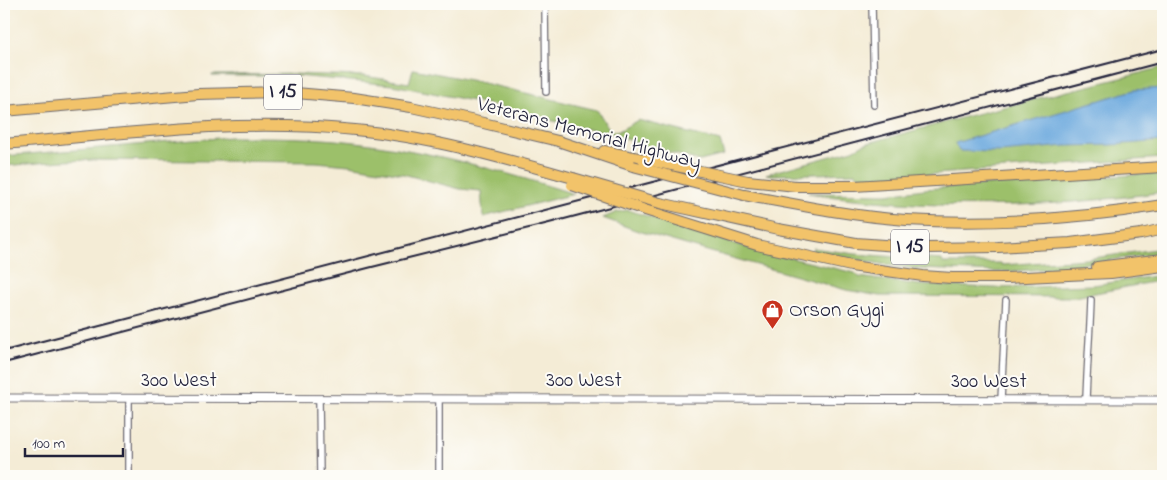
<svg xmlns="http://www.w3.org/2000/svg" width="1167" height="480" font-family="'Indie Flower',sans-serif">
  <style>
    .green { fill: #9cc06a; stroke: #5f7152 }
    .water { fill: #6ca9de; stroke: #47668c }
    .lines { fill: none; stroke-linecap: round; stroke-linejoin: round }
    .minor-casing { stroke: #6c6971; stroke-width: 8 }
    .tertiary-casing { stroke: #6c6971; stroke-width: 9 }
    .motorway-casing { stroke: #6c6971; stroke-width: 12 }
    .minor { stroke: #fff; stroke-width: 5.5 }
    .tertiary { stroke: #fff; stroke-width: 7 }
    .motorway { stroke: #f2c36a; stroke-width: 10 }
    .rail { stroke: #22223b; stroke-width: 2 }
    .motorway-bridge-casing { stroke: #6c6971; stroke-width: 12; stroke-linecap: butt }
    .motorway-bridge { stroke: #f2c36a; stroke-width: 10 }
    .labels { text-anchor: middle; dominant-baseline: central; stroke-width: 4; stroke-linejoin: round; paint-order: stroke }
    .shield { fill: #fdfcf7; stroke: #646373; stroke-width: 1 }
    .shield-label { font-size: 20px; font-weight: bold; fill: #22223b }
    .street-label { font-size: 21px; fill: #22223b; stroke: #fdfcf7 }
    .poi-label { font-size: 21px; fill: #22223b; stroke: #fdfcf7; text-anchor: start }
  </style>
  <rect width="100%" height="100%" fill="#fdfcf7"/>
  <filter id="ink" filterUnits="userSpaceOnUse"><feTurbulence type="fractalNoise" baseFrequency=".02" numOctaves="2"/><feDisplacementMap in="SourceGraphic" scale="10" xChannelSelector="R" yChannelSelector="G"/><feConvolveMatrix kernelMatrix="1 2 1 2 8 2 1 2 1" color-interpolation-filters="sRGB"/></filter>
  <filter id="wash" filterUnits="userSpaceOnUse"><feTurbulence type="fractalNoise" baseFrequency=".0096" numOctaves="4" result="noise"/><feDisplacementMap in="SourceGraphic" scale="20" xChannelSelector="R" yChannelSelector="G"/><feGaussianBlur stdDeviation="1.12" result="paint"/><feColorMatrix in="noise" values="0 0 0 0 0 0 0 0 0 0 0 0 0 0 0 0 0 1.4 0 .05"/><feComposite in="paint" operator="in"/></filter>
  <g filter="url(#wash)">
    <rect width="100%" height="100%" fill="#f4ecd6"/>
    <g class="green">
      <path d="M1163,67V158L864,179L855,173L772,175L766,174L853,150L864,144C917,130 970,115 1023,102C1070,90 1117,80 1163,67Z"/>
      <polygon points="413,69 475,81 597,110 610,130 617,132 638,120 720,141 724,155 700,161 645,146 608,132 580,128 497,106 393,85 297,76 212,76 212,75 294,74 364,76 409,83"/>
      <path d="M230,137C271,137 314,137 355,142C430,151 503,171 574,194L483,217L481,191L460,189L403,174L349,165L316,162L93,160L62,161L4,166V156Z"/>
      <path d="M1163,173V192C1045,209 926,211 808,193L887,194L924,189Z"/>
      <polygon points="628,210 752,249 855,273 859,277 920,285 995,288 1093,285 1163,275 1163,280 1075,297 879,296 846,290 679,243 635,230 603,218 617,212"/>
      <polygon points="813,248 855,254 942,260 943,263 1001,263 1002,265 1087,259 1163,248 1163,253 1045,269 999,272 922,269 881,264 812,251"/>
    </g>
    <polygon class="water" points="1163,88 1163,141 1111,145 1065,146 1000,152 959,151 955,143 1134,90"/>
  </g>
  <g filter="url(#ink)">
    <g class="lines">
      <defs>
        <g id="minor">
          <polyline points="545,4 546,92"/>
          <polyline points="872,4 874,105"/>
          <polyline points="129,398 129,476"/>
          <polyline points="319,399 320,476"/>
          <polyline points="439,399 439,476"/>
          <polyline points="1001,400 1006,300"/>
          <path d="M1086,400C1087,366 1090,334 1091,300"/>
        </g>
        <polyline id="tertiary" points="4,398 1163,400"/>
        <g id="motorway">
          <polyline points="4,111 198,94 284,92 354,98 411,107 475,121 558,141 633,166"/>
          <path d="M4,144C120,134 238,118 355,130C429,137 502,158 573,178"/>
          <polyline points="604,151 643,159"/>
          <polyline points="748,181 796,186 854,186 1163,167"/>
          <path d="M744,195C798,205 851,216 906,220C992,225 1078,219 1163,205"/>
          <polyline points="660,203 778,229 856,243 926,248 998,247 1070,243 1141,234 1163,229"/>
          <polyline points="642,209 757,245 851,266 923,276 952,278 1006,278 1111,273 1163,266"/>
          <polyline points="1097,267 1163,259"/>
        </g>
      </defs>
      <use href="#minor" class="minor-casing"/>
      <use href="#tertiary" class="tertiary-casing"/>
      <use href="#motorway" class="motorway-casing"/>
      <use href="#minor" class="minor"/>
      <use href="#tertiary" class="tertiary"/>
      <use href="#motorway" class="motorway"/>
      <g class="rail">
        <polyline points="4,351 1163,49"/>
        <polyline points="4,363 368,268 549,223 1163,62"/>
      </g>
      <defs>
        <g id="motorway-bridge">
          <polyline points="643,159 748,181"/>
          <polyline points="633,166 744,195"/>
          <polyline points="573,178 660,203"/>
          <polyline points="572,185 642,209"/>
        </g>
      </defs>
      <use href="#motorway-bridge" class="motorway-bridge-casing"/>
      <use href="#motorway-bridge" class="motorway-bridge"/>
    </g>
  </g>
  <defs>
    <symbol id="shop-pin" viewBox="-11 -11 22 30"><path d="M0 17L-7.5 6A9.5 9.5 0 1 1 7.5 6Z" fill="#c8321e" stroke="#fdfcf7"/><path d="M-5-2.5h2.3a2.7 3.5 0 0 1 5.4 0H5L5.5 6h-11ZM-1.5-2.5h3a1.5 2.3 0 0 0-3 0Z" fill="#fff"/></symbol>
  </defs>
  <g fill-rule="evenodd">
    <use href="#shop-pin" x="760" y="298" width="25" height="34"/>
  </g>
  <g class="labels">
    <g class="shield">
      <rect x="264" y="74.5" width="38" height="35" rx="4"/>
      <rect x="891" y="229.5" width="38" height="35" rx="4"/>
    </g>
    <g class="shield-label">
      <text x="283" y="92">I 15</text>
      <text x="910" y="247">I 15</text>
    </g>
    <g class="street-label">
      <text transform="translate(589 134) rotate(15)">Veterans Memorial Highway</text>
      <text x="179" y="381">300 West</text>
      <text x="584" y="381">300 West</text>
      <text x="989" y="382">300 West</text>
    </g>
    <g class="poi-label">
      <text x="789" y="311">Orson Gygi</text>
    </g>
  </g>
  <rect width="1167" height="480" fill="none" stroke="#fdfcf7" stroke-width="20"/>
  <path d="M25 448v8h98v-8" fill="none" stroke="#22223b" stroke-width="2.5"/>
  <text x="32" y="448" font-size="15" fill="#22223b" stroke="#fdfcf7" stroke-width="4" paint-order="stroke">100 m</text>
</svg>
